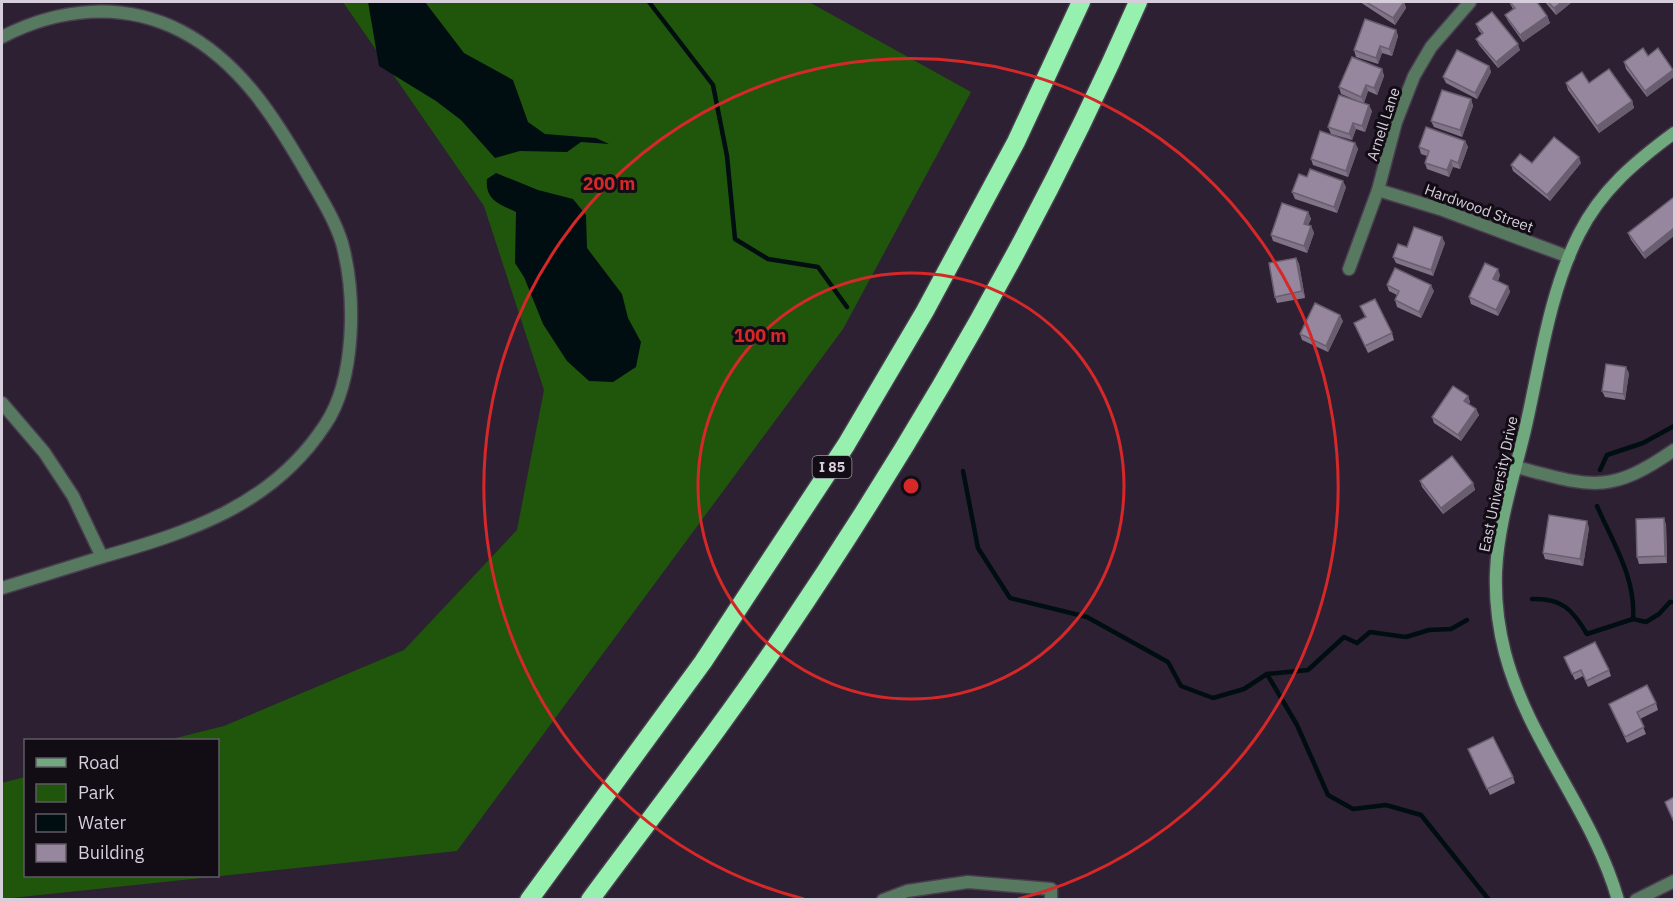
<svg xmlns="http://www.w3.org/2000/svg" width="1676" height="901" font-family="'IBM Plex Sans',sans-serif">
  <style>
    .green { fill: #20560c }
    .water { fill: #000e11 }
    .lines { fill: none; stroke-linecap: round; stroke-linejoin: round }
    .stream { stroke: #000e11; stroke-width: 4.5 }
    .minor-casing { stroke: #483c4e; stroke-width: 15 }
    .tertiary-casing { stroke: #483c4e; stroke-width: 15 }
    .secondary-casing { stroke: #483c4e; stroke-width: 15 }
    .motorway-casing { stroke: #483c4e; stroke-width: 21 }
    .minor { stroke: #57795f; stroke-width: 12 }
    .tertiary { stroke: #57795f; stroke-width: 12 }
    .secondary { stroke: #71a97f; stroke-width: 12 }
    .motorway { stroke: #96f0ae; stroke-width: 18 }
    .wall { fill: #817388 }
    .shaded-wall { fill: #695e6f }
    .building { fill: #96869e; stroke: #695e6f; stroke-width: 1.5 }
    .ring { fill: none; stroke: #d62828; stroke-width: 3 }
    .labels { text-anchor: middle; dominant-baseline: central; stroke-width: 6; stroke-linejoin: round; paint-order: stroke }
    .shield { fill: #120c15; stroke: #9b94a0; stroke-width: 1.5 }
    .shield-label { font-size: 14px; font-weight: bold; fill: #d6cedb }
    .street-label { font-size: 15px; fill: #d6cedb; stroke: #120c15 }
    .centre { fill: #d62828; stroke: #120c15; stroke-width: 3 }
    .ring-label { font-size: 18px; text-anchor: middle; font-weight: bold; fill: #d62828; stroke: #120c15; stroke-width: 6; stroke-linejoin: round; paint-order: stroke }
  </style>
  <rect width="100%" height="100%" fill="#2d2033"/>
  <polygon class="green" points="343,2 809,2 971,92 843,329 457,851 2,899 2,783 25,777 26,876 218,876 218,740 168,740 224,726 404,650 517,530 544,390 484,206"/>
  <g class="water">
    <polygon points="368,2 425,2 464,53 513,80 528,122 545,134 596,138 609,144 581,142 567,152 520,151 495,158 461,120 436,101 379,66"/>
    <path d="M496,173L538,190L573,199L586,215L587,248L622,294L628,318L641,342L636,367L613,382L589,381L567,361L543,324L524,277L515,263L516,212C499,204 485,200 487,179Z"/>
  </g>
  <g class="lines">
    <g class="stream">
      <polyline points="649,2 713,85 727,156 735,239 768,259 818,267 847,307"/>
      <polyline points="1600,470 1607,455 1643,443 1674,426"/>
      <polyline points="963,471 978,548 1010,598 1087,617 1168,662 1181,686 1213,698 1244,689 1267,674 1297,725 1328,795 1353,809 1386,805 1421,815 1489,900"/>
      <path d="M1597,506C1613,543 1636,578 1633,619"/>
      <path d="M1532,599C1562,598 1572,609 1587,634L1633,619L1646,622L1659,614L1670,602H1674"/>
      <polyline points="1267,674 1308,670 1344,637 1357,643 1370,632 1406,637 1429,630 1451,629 1467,620"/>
    </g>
    <defs>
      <g id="minor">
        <path d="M2,37C58,8 122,1 181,31C241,62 277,121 309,177C321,198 335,220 342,243C356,295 356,379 325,425C272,506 189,532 102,557L73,496L44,452L2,403"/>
        <polyline points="1378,190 1440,209 1569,257"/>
        <polyline points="1349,269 1378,190 1396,122 1414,76 1431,47 1470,2"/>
        <path d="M1516,467C1590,486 1608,496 1674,450"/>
        <polyline points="2,588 102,557"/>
        <polyline points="883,900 907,891 968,882 1051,889 1051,900"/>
      </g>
      <polyline id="tertiary" points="1636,900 1674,881"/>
      <path id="secondary" d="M1618,900C1593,812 1528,741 1505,653C1498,626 1495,599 1496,572C1498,524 1514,476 1525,430C1540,365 1549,293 1579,234C1601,190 1636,161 1674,133"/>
      <g id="motorway">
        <polyline points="529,900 703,662 846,445 925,311 1016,142 1081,2"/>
        <path d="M590,900C655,812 723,725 784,634C920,433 1041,224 1138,2"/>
      </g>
    </defs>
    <use href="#minor" class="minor-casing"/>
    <use href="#tertiary" class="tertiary-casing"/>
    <use href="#secondary" class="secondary-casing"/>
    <use href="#motorway" class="motorway-casing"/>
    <use href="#minor" class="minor"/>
    <use href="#tertiary" class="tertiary"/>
    <use href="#secondary" class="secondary"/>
    <use href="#motorway" class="motorway"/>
  </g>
  <g class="wall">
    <polygon points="1360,2 1404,2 1406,8 1395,25"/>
    <polygon points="1509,2 1537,2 1547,16 1550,23 1523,42 1508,21 1505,15 1513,9"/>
    <polygon points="1545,2 1572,2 1556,15"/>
    <polygon points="1476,24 1520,50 1498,68 1479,45 1476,39 1482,34 1479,31"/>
    <polygon points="1396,30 1398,36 1392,56 1382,53 1378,64 1356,57 1354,50"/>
    <polygon points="1648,56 1647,97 1626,69 1624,62"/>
    <polygon points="1489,66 1491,72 1477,99 1446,83 1443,77"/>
    <polygon points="1382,69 1384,76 1377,95 1368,91 1364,103 1372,111 1365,132 1356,129 1352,140 1331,134 1328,127 1358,101 1341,94 1339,87"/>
    <polygon points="1566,83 1589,83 1632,101 1634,108 1599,133 1568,90"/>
    <polygon points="1471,99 1473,106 1462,137 1434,127 1431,121"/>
    <polygon points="1465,141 1468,147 1460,169 1453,167 1449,177 1427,169 1425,163 1427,156 1421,154 1419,147"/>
    <polygon points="1355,143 1358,149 1348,177 1313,165 1311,159"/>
    <polygon points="1532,163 1581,163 1550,201 1513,171 1511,165"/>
    <polygon points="1307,177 1346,187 1337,213 1295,199 1292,192"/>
    <polygon points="1674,197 1645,259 1631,240 1628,233"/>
    <polygon points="1308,212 1311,219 1308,225 1311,226 1314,233 1307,253 1273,241 1271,235"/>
    <polygon points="1445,243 1433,276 1396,263 1393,257 1407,247"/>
    <polygon points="1296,258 1299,264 1305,298 1277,303 1275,297"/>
    <polygon points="1500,275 1498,281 1508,286 1510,292 1498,316 1471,304 1469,297"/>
    <polygon points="1387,285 1434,291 1421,318 1397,307 1395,300 1397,295 1389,291"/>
    <polygon points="1360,306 1392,333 1394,340 1368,353 1354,323 1365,317"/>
    <polygon points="1343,321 1328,352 1302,340 1300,334"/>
    <polygon points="1629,373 1625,400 1605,397 1602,391"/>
    <polygon points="1468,396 1470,402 1469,404 1476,409 1479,415 1461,441 1434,423 1432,417"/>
    <polygon points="1420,481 1473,483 1475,490 1443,514 1422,487"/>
    <polygon points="1666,524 1667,563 1639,564 1637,557"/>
    <polygon points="1589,528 1583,566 1545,559 1543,553"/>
    <polygon points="1564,657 1609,670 1611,676 1588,687 1583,676 1575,680"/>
    <polygon points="1656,703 1658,710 1640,719 1646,734 1627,743 1609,704"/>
    <polygon points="1468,749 1513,777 1515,783 1490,795"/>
  </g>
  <g class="shaded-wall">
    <polygon points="1404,2 1406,8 1395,25 1393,18"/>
    <polygon points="1562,2 1572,2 1556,15 1554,8"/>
    <polygon points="1547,16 1550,23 1523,42 1520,35"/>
    <polygon points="1396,30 1398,36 1392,56 1389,49"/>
    <polygon points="1518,44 1520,50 1498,68 1496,62"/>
    <polygon points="1380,46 1382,53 1378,64 1376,58"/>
    <polygon points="1489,66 1491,72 1477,99 1475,93"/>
    <polygon points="1382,69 1384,76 1377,95 1374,88"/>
    <polygon points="1673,70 1674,77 1647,97 1645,91"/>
    <polygon points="1366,85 1368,91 1364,103 1361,97"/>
    <polygon points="1471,99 1473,106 1462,137 1460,130"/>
    <polygon points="1632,101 1634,108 1599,133 1597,126"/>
    <polygon points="1369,105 1372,111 1365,132 1362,126"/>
    <polygon points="1353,123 1356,129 1352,140 1349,134"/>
    <polygon points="1465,141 1468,147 1460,169 1458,163"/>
    <polygon points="1355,143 1358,149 1348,177 1346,171"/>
    <polygon points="1579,157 1581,163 1550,201 1547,195"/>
    <polygon points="1451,160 1453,167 1449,177 1447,170"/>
    <polygon points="1343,181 1346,187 1337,213 1334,207"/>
    <polygon points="1308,212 1311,219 1306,230 1304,224"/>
    <polygon points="1311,226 1314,233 1307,253 1304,246"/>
    <polygon points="1674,228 1674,236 1645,259 1643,253"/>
    <polygon points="1442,237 1445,243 1433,276 1431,270"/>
    <polygon points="1296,258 1299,264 1305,298 1302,291"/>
    <polygon points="1498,269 1500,275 1496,286 1493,279"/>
    <polygon points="1431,285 1434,291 1421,318 1419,312"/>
    <polygon points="1508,286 1510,292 1498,316 1496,310"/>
    <polygon points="1340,315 1343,321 1328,352 1326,346"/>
    <polygon points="1626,367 1629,373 1625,400 1623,394"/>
    <polygon points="1468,396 1470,402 1467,407 1464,401"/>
    <polygon points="1476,409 1479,415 1461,441 1458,435"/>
    <polygon points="1473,483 1475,490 1443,514 1441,508"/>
    <polygon points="1664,518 1666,524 1667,563 1665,556"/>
    <polygon points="1587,521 1589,528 1583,566 1580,559"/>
  </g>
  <g class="building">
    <polygon points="1366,2 1404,2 1393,18"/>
    <polygon points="1510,2 1537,2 1547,16 1520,35 1505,15 1515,8"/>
    <polygon points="1548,2 1562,2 1554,8"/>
    <polygon points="1492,12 1518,44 1496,62 1476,39 1483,33 1476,24"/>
    <polygon points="1365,19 1396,30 1389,49 1380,46 1376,58 1354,50"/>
    <polygon points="1643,48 1648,56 1658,48 1673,70 1645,91 1624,62"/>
    <polygon points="1457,50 1489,66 1475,93 1443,77"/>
    <polygon points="1352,57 1382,69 1374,88 1366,85 1361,97 1339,87"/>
    <polygon points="1609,69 1632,101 1597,126 1566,83 1582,72 1589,83"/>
    <polygon points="1442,90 1471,99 1460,130 1431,121"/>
    <polygon points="1339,95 1369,105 1362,126 1353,123 1349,134 1328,127"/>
    <polygon points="1426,127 1465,141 1458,163 1451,160 1447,170 1425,163 1429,151 1419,147"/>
    <polygon points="1320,131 1355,143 1346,171 1311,159"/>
    <polygon points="1554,137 1579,157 1547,195 1511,165 1520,154 1532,163"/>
    <polygon points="1310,169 1343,181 1334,207 1292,192 1299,174 1307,177"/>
    <polygon points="1674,197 1674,228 1643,253 1628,233"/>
    <polygon points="1282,203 1308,212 1304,224 1311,226 1304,246 1271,235"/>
    <polygon points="1414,227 1442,237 1431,270 1393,257 1398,244 1407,247"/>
    <polygon points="1296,258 1302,291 1275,297 1269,263"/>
    <polygon points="1485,263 1498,269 1493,279 1508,286 1496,310 1469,297"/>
    <polygon points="1395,268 1431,285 1419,312 1395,300 1399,291 1387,285"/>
    <polygon points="1375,299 1392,333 1365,346 1354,323 1366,317 1360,306"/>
    <polygon points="1315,303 1340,315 1326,346 1300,334"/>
    <polygon points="1606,364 1626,367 1623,394 1602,391"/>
    <polygon points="1453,386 1468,396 1464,401 1476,409 1458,435 1432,417"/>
    <polygon points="1452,456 1473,483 1441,508 1420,481"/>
    <polygon points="1549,515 1587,521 1580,559 1543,553"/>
    <polygon points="1664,518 1665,556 1637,557 1636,519"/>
    <polygon points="1595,642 1609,670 1586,681 1581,670 1572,674 1564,657"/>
    <polygon points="1647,685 1656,703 1637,712 1644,727 1625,737 1609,704"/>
    <polygon points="1493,737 1513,777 1487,789 1468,749"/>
    <polygon points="1674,797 1674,822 1665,802"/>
  </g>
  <g class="ring">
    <circle cx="911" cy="486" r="213"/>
    <path d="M804 899A427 427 0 1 1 1018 899"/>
  </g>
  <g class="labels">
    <rect class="shield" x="812.5" y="456" width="39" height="22" rx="4.5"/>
    <g class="shield-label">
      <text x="832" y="467">I 85</text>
    </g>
    <g class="street-label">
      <text transform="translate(1383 124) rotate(-72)">Arnell Lane</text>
      <text transform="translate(1479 208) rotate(20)">Hardwood Street</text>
      <text transform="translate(1498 484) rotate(-78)">East University Drive</text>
    </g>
  </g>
  <circle cx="911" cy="486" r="9" class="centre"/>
  <g class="ring-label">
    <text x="609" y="190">200 m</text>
    <text x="760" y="342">100 m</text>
  </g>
  <rect width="1676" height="901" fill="none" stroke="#d6cedb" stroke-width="6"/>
  <rect x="24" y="739" width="195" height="138" fill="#120c15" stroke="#605a64" stroke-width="1.5"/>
  <rect x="36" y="758" width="30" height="9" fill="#71a97f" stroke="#605a64" stroke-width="1.5"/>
  <text x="78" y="769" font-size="18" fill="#d6cedb">Road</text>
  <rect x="36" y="784" width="30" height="18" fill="#20560c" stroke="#605a64" stroke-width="1.5"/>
  <text x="78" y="799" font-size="18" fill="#d6cedb">Park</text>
  <rect x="36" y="814" width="30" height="18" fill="#000e11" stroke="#605a64" stroke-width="1.5"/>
  <text x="78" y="829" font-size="18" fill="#d6cedb">Water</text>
  <rect x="36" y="844" width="30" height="18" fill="#96869e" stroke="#605a64" stroke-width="1.5"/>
  <text x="78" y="859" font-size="18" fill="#d6cedb">Building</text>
</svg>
